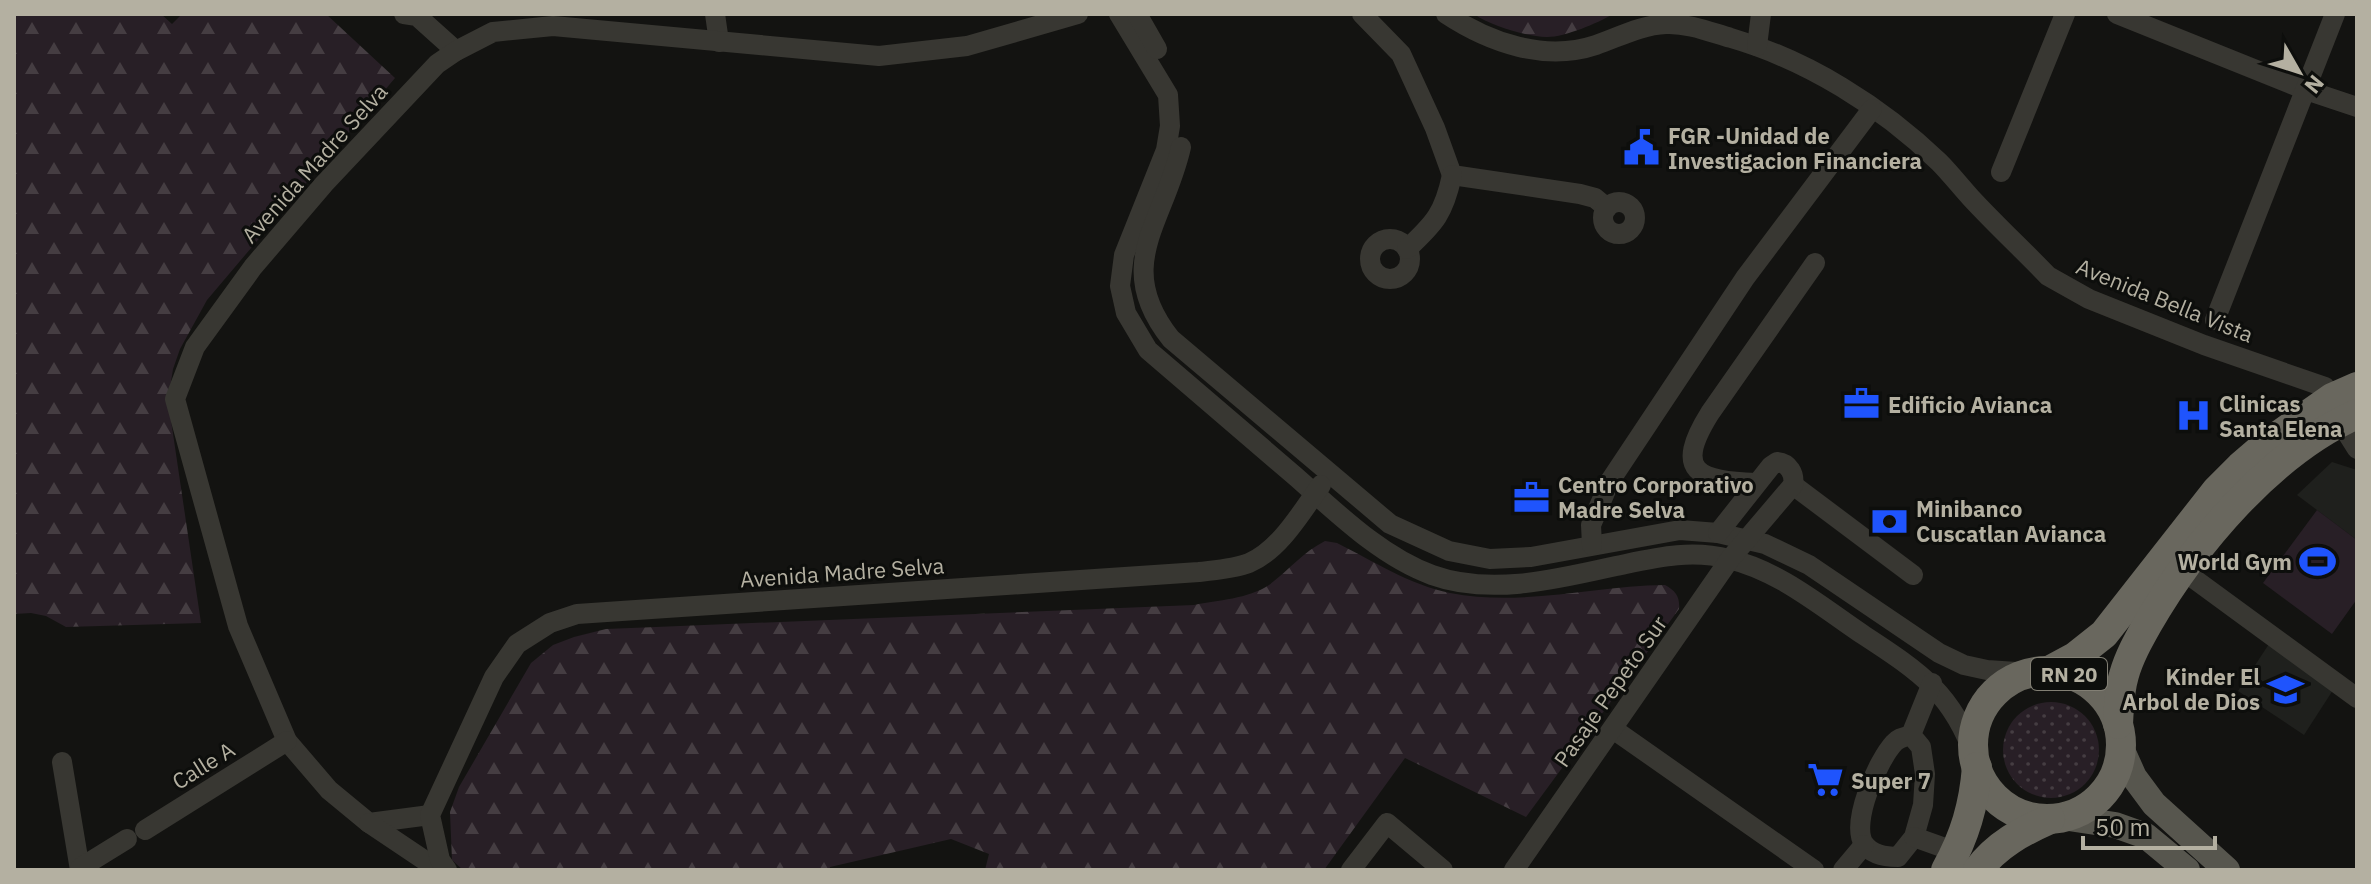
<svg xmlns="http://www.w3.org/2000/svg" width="2371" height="884" font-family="'IBM Plex Sans',sans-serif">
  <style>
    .built { fill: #1f201d }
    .grass { fill: url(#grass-dots) }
    .forest { fill: url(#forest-firs) }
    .pitch { fill: #281f26 }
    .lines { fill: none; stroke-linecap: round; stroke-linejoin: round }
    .minor { stroke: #383732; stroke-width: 20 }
    .major { stroke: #57564e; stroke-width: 26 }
    .highway { stroke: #69675e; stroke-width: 30 }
    .labels { text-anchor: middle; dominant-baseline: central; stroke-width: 6; stroke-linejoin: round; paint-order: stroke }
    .shield { fill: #0d0e0c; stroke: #827f74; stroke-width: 2 }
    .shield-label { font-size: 20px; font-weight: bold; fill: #b4b0a1 }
    .poi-label { font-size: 22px; font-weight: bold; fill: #b4b0a1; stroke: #0d0e0c; text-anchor: start }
    .street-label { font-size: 22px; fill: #b4b0a1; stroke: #0d0e0c }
  </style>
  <defs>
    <pattern id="grass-dots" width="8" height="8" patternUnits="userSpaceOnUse" patternTransform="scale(2)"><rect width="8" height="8" fill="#281f26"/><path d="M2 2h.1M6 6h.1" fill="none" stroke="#453d42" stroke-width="1.8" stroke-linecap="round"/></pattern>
    <pattern id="forest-firs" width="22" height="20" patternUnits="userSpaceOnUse" patternTransform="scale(2)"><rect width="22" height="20" fill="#281f26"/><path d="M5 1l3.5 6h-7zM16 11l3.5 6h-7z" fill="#453d42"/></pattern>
  </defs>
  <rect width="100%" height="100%" fill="#131311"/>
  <g class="built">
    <polygon points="2332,462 2357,470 2357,540 2297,495"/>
    <polygon points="2269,644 2335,687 2304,735 2238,691"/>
  </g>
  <circle class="grass" cx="2051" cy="750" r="48"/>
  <g class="forest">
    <polygon points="14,14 161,14 172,24 182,14 326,14 395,78 207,300 180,349 173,369 168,400 201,623 66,627 46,616 31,613 14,614"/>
    <path d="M1474,14H1613C1598,23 1565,37 1547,37C1525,36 1491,26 1474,14Z"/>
    <path d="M1325,541L1337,543C1373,561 1410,585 1450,593C1522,607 1593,586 1665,585C1676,591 1680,597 1679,609L1526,817L1405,758L1324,870H985L989,854L951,839L830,867L829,870H463L452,860L450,812L459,787L531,663L553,645L574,637L606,629L656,627L1194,605C1218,600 1248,599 1269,585C1288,571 1303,552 1325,541Z"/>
  </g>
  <polygon class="pitch" points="2317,510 2357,540 2357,599 2332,634 2263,583"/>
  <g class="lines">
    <g class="minor">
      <polyline points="404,14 417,16 456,51"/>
      <polyline points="715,14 719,42"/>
      <path d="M1119,14L1168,95L1170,126L1166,150L1124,255L1120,286L1126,313L1148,350C1197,392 1246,434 1295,476C1336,512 1380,556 1432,575C1490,596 1558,579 1616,566C1655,558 1690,549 1729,559C1780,571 1823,608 1865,636C1920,672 1953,694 1975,758"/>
      <polyline points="1137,14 1157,49"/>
      <polyline points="1362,14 1401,54 1435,128 1452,175 1580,194 1595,198 1607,208"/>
      <path d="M1446,14C1490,43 1545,62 1596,45C1619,37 1641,25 1666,24C1688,23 1710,32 1731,38C1807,60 1881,106 1939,162C1950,173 1960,186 1971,198C1996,225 2023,250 2048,276L2089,299L2204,345L2325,387L2332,398"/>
      <polyline points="2117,14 2306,90 2357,107"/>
      <polyline points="1757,46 1761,14"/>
      <path d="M1181,147C1164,223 1112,265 1171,339L1390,524L1449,551L1490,559L1531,557L1680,530L1718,533L1765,544L1809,565L1939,653L1964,665L1987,670L2031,673"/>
      <polyline points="2001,172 2065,14"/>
      <circle cx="1619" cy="218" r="16"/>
      <circle cx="1390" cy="259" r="20"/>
      <path d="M1407,249C1435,223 1444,213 1452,175"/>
      <polyline points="2215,320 2335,14"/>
      <polyline points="2340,422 2357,449"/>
      <path d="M1756,483C1698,481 1673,472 1710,413L1815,263"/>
      <polyline points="1793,485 1913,575"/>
      <polyline points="1592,545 1591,525 1610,481 1745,278 1872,109"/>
      <polyline points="2182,570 2357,698"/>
      <polyline points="1613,729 1814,870"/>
      <path d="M1911,735L1921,747L1925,774L1923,805L1914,837L1898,857C1886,857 1872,855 1864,844C1850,823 1878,760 1894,743C1898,738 1904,737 1911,735L1932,683"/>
      <polyline points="62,762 80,870"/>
      <polyline points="430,815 369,823 329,790 287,741 238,626 175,399 195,347 253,267 324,184 437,64 456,51 493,32 553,26 879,56 967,46 1078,14"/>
      <polyline points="369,823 439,870"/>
      <polyline points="145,830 287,741"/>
      <polyline points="1914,837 1956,852"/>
      <polyline points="80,868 127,839"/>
      <path d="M447,870L440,860L430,815L494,677L517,644L550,623L577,614L1199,572C1215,570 1234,569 1249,563C1280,550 1302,511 1321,485"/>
      <polyline points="1351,870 1387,823 1443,870"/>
      <path d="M1514,870L1730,559L1793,485C1795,474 1789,463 1777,462L1771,466L1718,533"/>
      <polyline points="1843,870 1864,845"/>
    </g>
    <g class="major">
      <polyline points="2121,748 2134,777 2154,804 2227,870"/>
      <polyline points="2062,817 2115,825 2146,836 2187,870"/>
    </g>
    <g class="highway">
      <polyline points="2049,671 2075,657 2104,634 2217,490 2240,467 2268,443 2332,398 2357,387"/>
      <circle cx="2047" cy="745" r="74"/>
      <path d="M2118,724C2119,707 2119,691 2124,675C2129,657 2138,641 2147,625C2193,545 2271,452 2357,414"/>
      <path d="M1946,870C1965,836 1974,805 1977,767"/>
      <path d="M1978,870C1996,845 2023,831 2050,819"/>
    </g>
  </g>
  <defs>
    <symbol id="civic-bare" viewBox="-9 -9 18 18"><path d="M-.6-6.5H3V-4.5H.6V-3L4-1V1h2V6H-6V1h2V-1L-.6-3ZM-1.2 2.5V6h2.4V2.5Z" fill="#1f54fd" stroke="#0d0e0c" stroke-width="2.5" paint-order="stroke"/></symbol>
    <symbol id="office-bare" viewBox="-9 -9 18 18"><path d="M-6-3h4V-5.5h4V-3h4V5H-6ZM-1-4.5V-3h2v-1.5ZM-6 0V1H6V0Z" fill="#1f54fd" stroke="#0d0e0c" stroke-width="2.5" paint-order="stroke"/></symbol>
    <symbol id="hospital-bare" viewBox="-9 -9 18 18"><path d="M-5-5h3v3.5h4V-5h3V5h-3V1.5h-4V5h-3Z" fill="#1f54fd" stroke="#0d0e0c" stroke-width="2.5" paint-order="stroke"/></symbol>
    <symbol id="bank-bare" viewBox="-9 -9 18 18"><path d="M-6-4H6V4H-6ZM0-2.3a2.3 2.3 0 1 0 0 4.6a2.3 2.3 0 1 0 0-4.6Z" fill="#1f54fd" stroke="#0d0e0c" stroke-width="2.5" paint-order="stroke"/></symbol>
    <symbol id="stadium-bare" viewBox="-9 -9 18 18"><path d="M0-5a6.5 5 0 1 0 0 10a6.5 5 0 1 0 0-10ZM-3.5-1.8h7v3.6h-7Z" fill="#1f54fd" stroke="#0d0e0c" stroke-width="2.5" paint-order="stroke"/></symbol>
    <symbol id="school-bare" viewBox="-9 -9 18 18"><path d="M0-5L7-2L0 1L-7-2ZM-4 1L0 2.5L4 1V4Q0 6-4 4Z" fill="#1f54fd" stroke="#0d0e0c" stroke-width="2.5" paint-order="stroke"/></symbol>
    <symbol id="supermarket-bare" viewBox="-9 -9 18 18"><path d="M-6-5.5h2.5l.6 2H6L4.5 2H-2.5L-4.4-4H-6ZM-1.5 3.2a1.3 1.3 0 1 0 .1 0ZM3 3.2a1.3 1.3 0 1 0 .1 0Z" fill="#1f54fd" stroke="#0d0e0c" stroke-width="2.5" paint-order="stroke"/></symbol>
  </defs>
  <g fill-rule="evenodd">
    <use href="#civic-bare" x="1616" y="122" width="51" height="51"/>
    <use href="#office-bare" x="1836" y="378" width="51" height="51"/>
    <use href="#hospital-bare" x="2168" y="390" width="51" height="51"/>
    <use href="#office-bare" x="1506" y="472" width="51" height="51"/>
    <use href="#bank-bare" x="1864" y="496" width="51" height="51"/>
    <use href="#stadium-bare" x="2292" y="536" width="51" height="51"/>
    <use href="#school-bare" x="2260" y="664" width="51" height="51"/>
    <use href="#supermarket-bare" x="1800" y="754" width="51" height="51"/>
  </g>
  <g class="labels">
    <rect class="shield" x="2031" y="658" width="76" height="32" rx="6"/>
    <g class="shield-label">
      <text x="2069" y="674">RN 20</text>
    </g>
    <g class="poi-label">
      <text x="1668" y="135">FGR -Unidad de<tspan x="1668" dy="25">Investigacion Financiera</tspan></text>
      <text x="2219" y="403">Clinicas<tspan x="2219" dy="25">Santa Elena</tspan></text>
      <text x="1888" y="404">Edificio Avianca</text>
      <text x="1558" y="484">Centro Corporativo<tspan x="1558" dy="25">Madre Selva</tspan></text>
      <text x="1916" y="508">Minibanco<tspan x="1916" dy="25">Cuscatlan Avianca</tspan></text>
      <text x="2292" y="561" text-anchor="end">World Gym</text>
      <text x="2260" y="676" text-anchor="end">Kinder El<tspan x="2260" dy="25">Arbol de Dios</tspan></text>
      <text x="1851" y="780">Super 7</text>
    </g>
    <g class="street-label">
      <text transform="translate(314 163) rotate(-48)">Avenida Madre Selva</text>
      <text transform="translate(2165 300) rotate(22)">Avenida Bella Vista</text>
      <text transform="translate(842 572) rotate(-4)">Avenida Madre Selva</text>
      <text transform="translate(1610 691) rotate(-55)">Pasaje Pepeto Sur</text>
      <text transform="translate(203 765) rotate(-32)">Calle A</text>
    </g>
  </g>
  <rect width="2371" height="884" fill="none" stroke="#b4b0a1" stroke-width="32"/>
  <g transform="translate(2299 72) rotate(129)" stroke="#0d0e0c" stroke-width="6" paint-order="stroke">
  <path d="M0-6L14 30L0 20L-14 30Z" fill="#b4b0a1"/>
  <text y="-12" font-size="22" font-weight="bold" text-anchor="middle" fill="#b4b0a1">N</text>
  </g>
  <path d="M2083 836v12h132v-12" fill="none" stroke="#b4b0a1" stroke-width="4"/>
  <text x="2095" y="836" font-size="24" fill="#b4b0a1" stroke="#0d0e0c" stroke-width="6" paint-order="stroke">50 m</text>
</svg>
